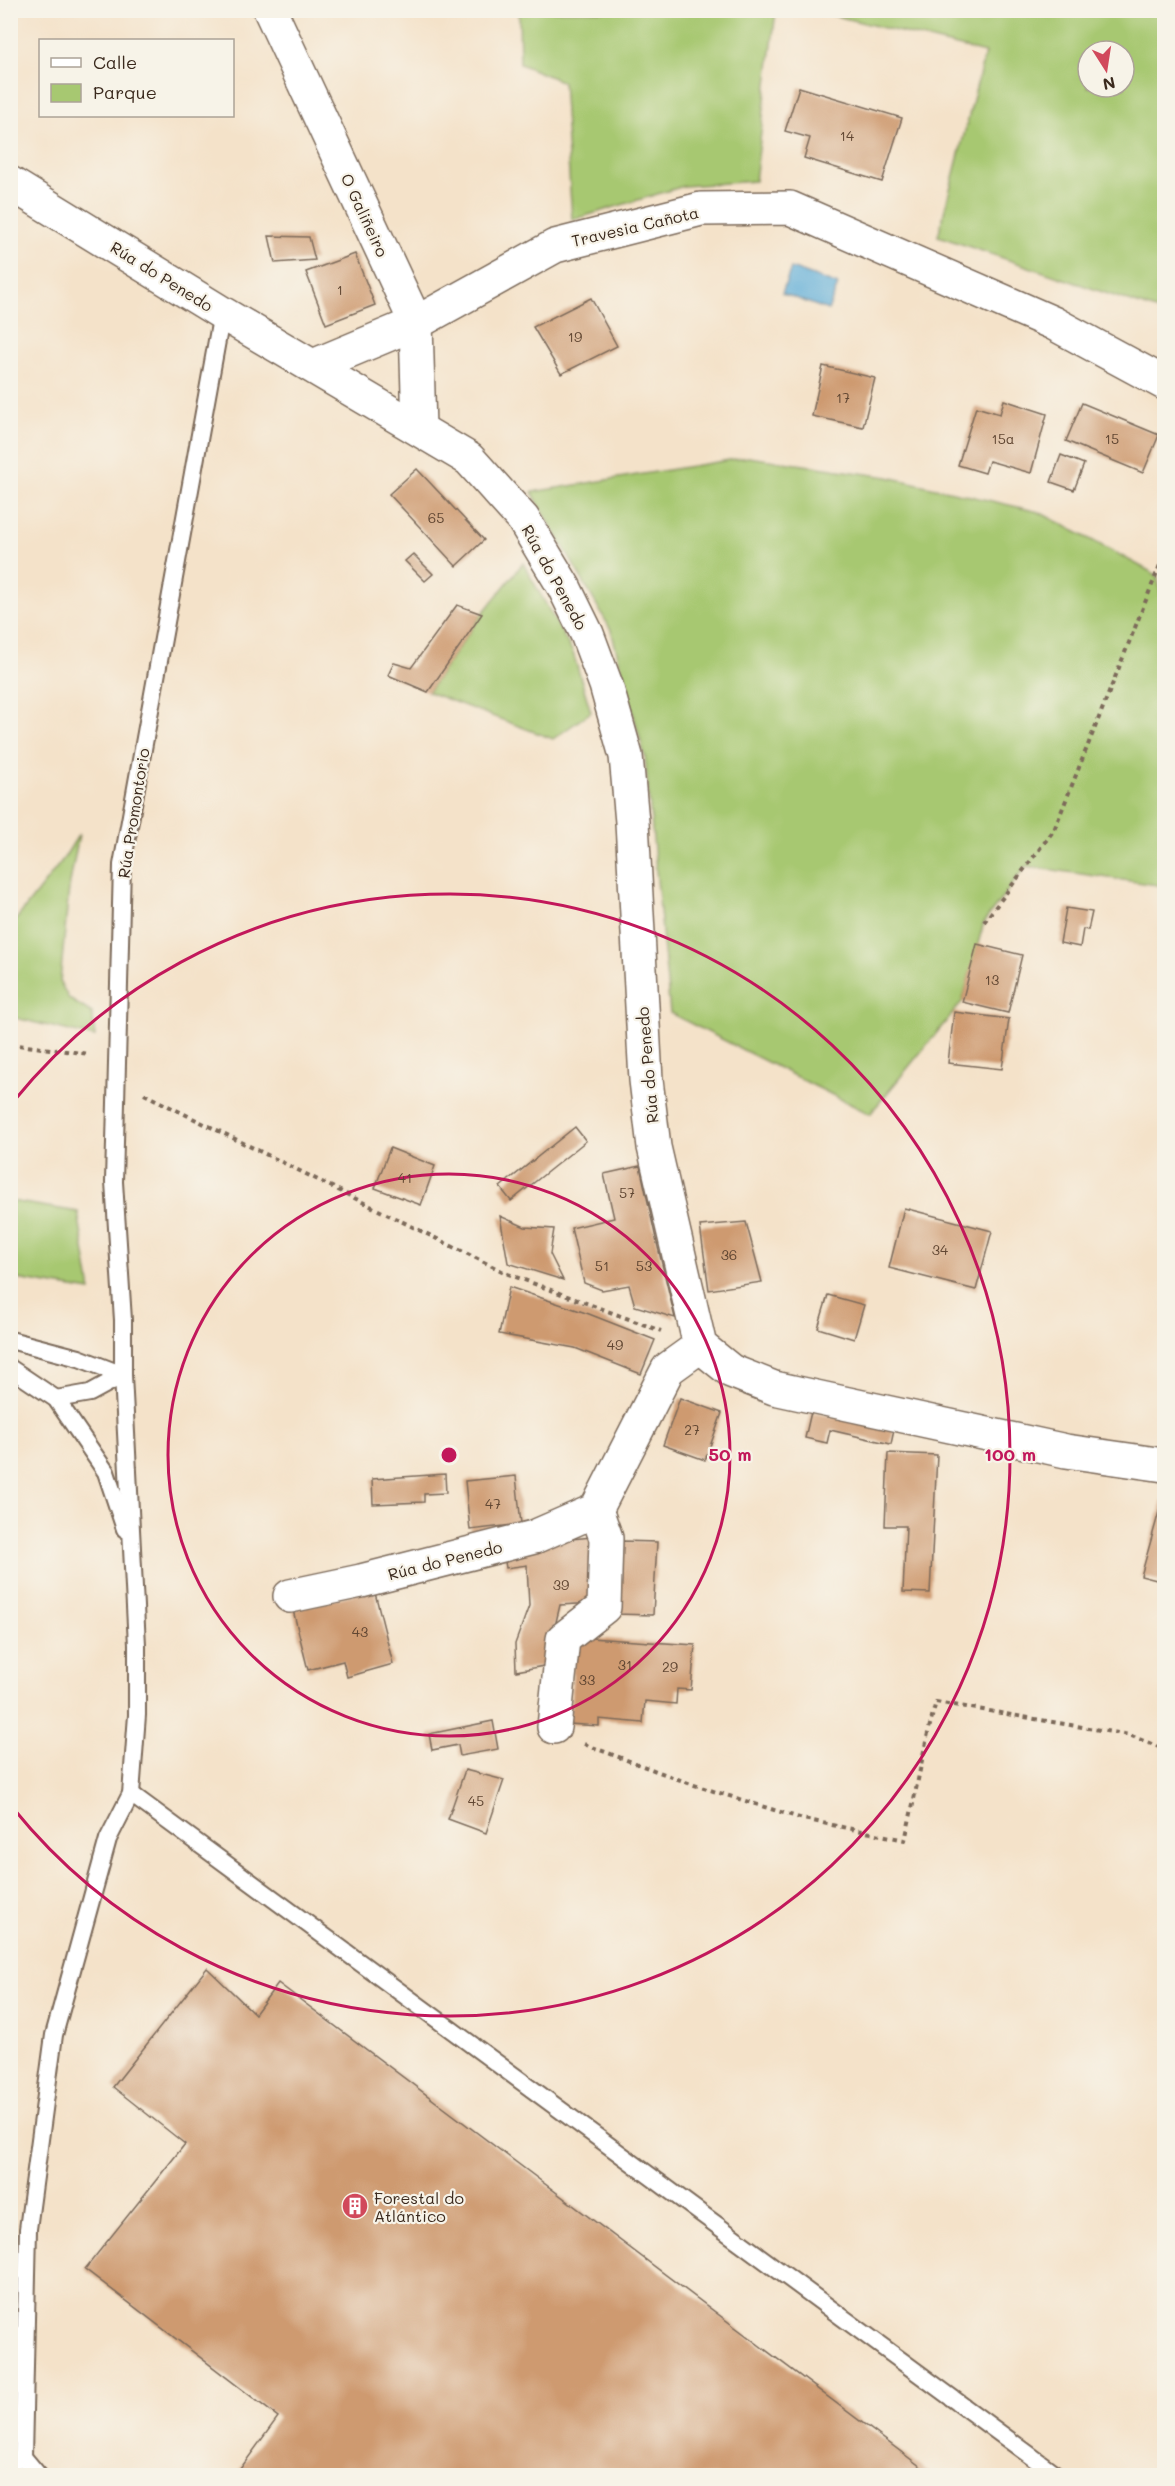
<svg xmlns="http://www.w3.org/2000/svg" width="1175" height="2486" font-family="Mali,sans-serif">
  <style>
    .green { fill: #a7c871; stroke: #717948; stroke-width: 1.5; fill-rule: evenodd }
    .water { fill: #5eadd8; stroke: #4c6c7b; stroke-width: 1.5 }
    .building { fill: #ce9a6f }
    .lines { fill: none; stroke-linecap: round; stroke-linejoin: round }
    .service-casing { stroke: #7c6a5a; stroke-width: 20 }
    .minor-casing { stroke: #7c6a5a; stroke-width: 36 }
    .tertiary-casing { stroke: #7c6a5a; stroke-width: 36 }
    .path { stroke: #7c6a5a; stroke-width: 4; stroke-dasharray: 4.5 4.5; stroke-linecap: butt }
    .service { stroke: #fff; stroke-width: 16 }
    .minor { stroke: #fff; stroke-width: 33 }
    .tertiary { stroke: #fff; stroke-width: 33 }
    .ring { fill: none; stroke: #c2185b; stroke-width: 3 }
    .labels { text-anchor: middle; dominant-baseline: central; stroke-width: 4.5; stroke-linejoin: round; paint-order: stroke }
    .number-label { font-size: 14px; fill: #604632 }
    .street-label { font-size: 16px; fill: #3b2a1e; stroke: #f7f3e8 }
    .poi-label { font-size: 16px; fill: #3b2a1e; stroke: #f7f3e8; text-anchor: start }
    .centre { fill: #c2185b; stroke: #f7f3e8; stroke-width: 3 }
    .ring-label { font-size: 18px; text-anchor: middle; font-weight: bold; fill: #c2185b; stroke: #f7f3e8; stroke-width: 4.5; stroke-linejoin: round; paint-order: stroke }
  </style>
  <rect width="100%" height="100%" fill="#f7f3e8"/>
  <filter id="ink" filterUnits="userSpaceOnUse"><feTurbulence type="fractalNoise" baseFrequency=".0167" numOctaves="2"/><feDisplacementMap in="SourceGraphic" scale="12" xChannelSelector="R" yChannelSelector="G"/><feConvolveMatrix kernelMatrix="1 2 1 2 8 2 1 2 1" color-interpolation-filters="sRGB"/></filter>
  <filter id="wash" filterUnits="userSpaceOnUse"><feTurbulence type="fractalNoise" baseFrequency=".008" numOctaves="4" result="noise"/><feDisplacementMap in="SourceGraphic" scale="24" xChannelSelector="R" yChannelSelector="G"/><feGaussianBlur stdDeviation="1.35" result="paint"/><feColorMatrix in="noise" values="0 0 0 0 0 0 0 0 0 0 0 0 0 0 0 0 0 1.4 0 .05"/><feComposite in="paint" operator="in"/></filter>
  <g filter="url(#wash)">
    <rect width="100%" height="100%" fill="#f4e2c9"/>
    <g class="green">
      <polygon points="519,11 776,11 755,181 684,186 572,220 563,82 520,64"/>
      <path d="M816,11H1164V313L938,236L985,53ZM1088,51H1124V87H1088Z"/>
      <polygon points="748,457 888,477 1039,512 1157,575 1164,609 1164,886 1026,866 984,922 962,1002 870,1114 670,1013 645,757 611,630 532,492"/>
      <polygon points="523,563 573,653 591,712 553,739 428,692 482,614"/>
      <polygon points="79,834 69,888 60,982 69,999 92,1013 95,1037 11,1017 11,926 64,858"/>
      <polygon points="11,1201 78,1212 91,1291 11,1278"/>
    </g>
    <polygon class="water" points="791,268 838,285 828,310 782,293"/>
    <g id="blocks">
      <g class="building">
        <polygon points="799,87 902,118 882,182 804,158 810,138 785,131"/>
        <polygon points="269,236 309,237 315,260 275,263"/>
        <polygon points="355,254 375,305 326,324 306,272"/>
        <polygon points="591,298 617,346 561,374 533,327"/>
        <polygon points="823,366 875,378 863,427 812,416"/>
        <polygon points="1004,400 1047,414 1031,473 989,461 985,473 958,465 976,407 1000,414"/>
        <polygon points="1082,403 1159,435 1143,473 1066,441"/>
        <polygon points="1061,455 1084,464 1074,490 1051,482"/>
        <polygon points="417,469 484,540 456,566 389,494"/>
        <polygon points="413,554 433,574 425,581 405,561"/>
        <polygon points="457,605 482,614 428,692 388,675 394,663 411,668"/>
        <polygon points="1066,908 1092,912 1088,930 1083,929 1080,947 1060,943"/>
        <polygon points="977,944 1022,955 1008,1013 962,1002"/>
        <polygon points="954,1012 1009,1019 1002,1069 948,1063"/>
        <polygon points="575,1127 586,1141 511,1201 500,1187"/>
        <polygon points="390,1148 435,1166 421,1205 375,1188"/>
        <polygon points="640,1166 656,1239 675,1318 635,1306 629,1285 602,1290 584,1283 571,1228 614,1218 604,1174"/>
        <polygon points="904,1208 992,1231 976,1290 889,1268"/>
        <polygon points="500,1216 525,1227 554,1229 550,1254 563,1280 508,1263"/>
        <polygon points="746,1222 762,1282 709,1290 700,1226"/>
        <polygon points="509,1287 589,1314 655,1340 641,1374 575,1348 499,1334"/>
        <polygon points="828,1295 864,1305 854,1339 818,1328"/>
        <polygon points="680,1398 722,1413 705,1460 663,1445"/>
        <polygon points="811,1412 894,1430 891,1444 830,1430 827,1443 805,1438"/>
        <polygon points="888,1453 937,1455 930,1593 903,1592 906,1526 885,1526"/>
        <polygon points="445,1474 446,1493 424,1494 424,1502 373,1504 372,1479"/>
        <polygon points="516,1476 521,1524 470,1530 465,1481"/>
        <polygon points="1162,1501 1164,1502 1164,1582 1141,1576"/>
        <polygon points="592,1537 594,1603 560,1605 551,1643 549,1665 516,1671 515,1644 529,1606 527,1565 506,1568 504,1555 561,1540"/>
        <polygon points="620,1541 657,1542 653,1615 616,1614"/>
        <polygon points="374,1589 393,1664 347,1677 343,1661 308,1670 293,1610"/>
        <polygon points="575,1637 695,1645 691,1690 677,1689 676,1704 645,1701 643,1723 599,1719 599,1726 569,1724"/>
        <polygon points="493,1721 498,1749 460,1756 458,1745 432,1750 429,1734"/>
        <polygon points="465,1770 504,1780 486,1833 448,1819"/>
        <polygon points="207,1968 255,2014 278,1983 933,2476 235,2476 278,2417 85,2269 185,2144 113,2087"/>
      </g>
    </g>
  </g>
  <g filter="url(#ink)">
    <use href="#blocks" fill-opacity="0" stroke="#7c6a5a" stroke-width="1.5"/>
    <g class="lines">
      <defs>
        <g id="service">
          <polyline points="10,1340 79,1358 123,1375 90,1393 56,1399"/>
          <polyline points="10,1368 56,1399 106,1472 125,1529"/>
          <polyline points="131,1794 1058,2476"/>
          <polyline points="23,2457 39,2476"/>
          <polyline points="10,2462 23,2457 28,2229 54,2035 108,1839 131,1794 137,1715 137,1645 123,1375 123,1320 114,1182 122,865 222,313"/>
        </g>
        <g id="minor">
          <polyline points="270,10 416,323 419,429"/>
          <polyline points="313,366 416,323 555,246 701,209 790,208 1053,323 1164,383"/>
          <polyline points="290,1596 361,1581 534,1537 596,1510 668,1369 700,1346"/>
          <polyline points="554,1727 563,1639 604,1607 606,1538 596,1510"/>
        </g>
        <polyline id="tertiary" points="10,183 222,313 469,459 523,519 564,587 587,634 606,685 626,756 632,822 646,1080 654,1147 700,1346 731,1371 774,1388 1066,1451 1164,1465"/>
      </defs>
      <use href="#service" class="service-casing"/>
      <use href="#minor" class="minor-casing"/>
      <use href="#tertiary" class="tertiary-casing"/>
      <g class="path">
        <polyline points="984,922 1054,830 1164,555"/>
        <polyline points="10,1044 90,1054"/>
        <polyline points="144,1094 508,1274 661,1331"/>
        <path d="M584,1744L691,1784L803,1819L905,1840C916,1794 923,1748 936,1702L1129,1735L1164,1749"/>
      </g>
      <use href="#service" class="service"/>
      <use href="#minor" class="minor"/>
      <use href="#tertiary" class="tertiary"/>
    </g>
  </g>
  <g class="ring">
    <circle cx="449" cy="1455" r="281"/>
    <path d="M13 1102A561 561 0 1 1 13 1808"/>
  </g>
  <defs>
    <symbol id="building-disc" viewBox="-11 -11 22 22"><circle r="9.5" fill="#d1495b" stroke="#f7f3e8"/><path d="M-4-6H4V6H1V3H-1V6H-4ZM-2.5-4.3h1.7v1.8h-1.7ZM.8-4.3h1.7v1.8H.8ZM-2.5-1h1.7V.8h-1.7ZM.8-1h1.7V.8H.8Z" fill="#fff"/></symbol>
  </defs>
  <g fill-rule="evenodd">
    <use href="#building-disc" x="340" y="2191" width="30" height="30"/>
  </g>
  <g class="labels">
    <g class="number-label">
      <text x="847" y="135">14</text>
      <text x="340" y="289">1</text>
      <text x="575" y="336">19</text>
      <text x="843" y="397">17</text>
      <text x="1003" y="438">15a</text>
      <text x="1112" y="438">15</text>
      <text x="436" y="517">65</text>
      <text x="992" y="979">13</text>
      <text x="405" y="1177">41</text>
      <text x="627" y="1192">57</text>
      <text x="940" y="1249">34</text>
      <text x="729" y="1254">36</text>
      <text x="602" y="1265">51</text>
      <text x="644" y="1265">53</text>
      <text x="615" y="1344">49</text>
      <text x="692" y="1429">27</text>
      <text x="493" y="1503">47</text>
      <text x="561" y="1584">39</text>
      <text x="360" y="1631">43</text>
      <text x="625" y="1664">31</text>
      <text x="670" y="1666">29</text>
      <text x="587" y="1679">33</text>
      <text x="476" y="1800">45</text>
    </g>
    <g class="street-label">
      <text transform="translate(365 215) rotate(65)">O Galiñeiro</text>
      <text transform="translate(635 226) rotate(-13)">Travesia Cañota</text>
      <text transform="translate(162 276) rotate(32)">Rúa do Penedo</text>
      <text transform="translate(555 577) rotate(61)">Rúa do Penedo</text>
      <text transform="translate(133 813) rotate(-81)">Rúa Promontorio</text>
      <text transform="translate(647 1065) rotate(-95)">Rúa do Penedo</text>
      <text transform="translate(445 1560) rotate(-14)">Rúa do Penedo</text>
    </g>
    <g class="poi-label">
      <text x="374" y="2197">Forestal do<tspan x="374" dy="18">Atlántico</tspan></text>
    </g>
  </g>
  <circle cx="449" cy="1455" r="9" class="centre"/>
  <g class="ring-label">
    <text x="730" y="1461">50 m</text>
    <text x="1010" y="1461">100 m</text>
  </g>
  <rect width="1175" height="2486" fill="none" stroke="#f7f3e8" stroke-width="36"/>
  <rect x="39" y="39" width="195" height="78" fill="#f7f3e8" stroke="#aca397" stroke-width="1.5"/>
  <rect x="51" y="58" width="30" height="9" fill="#ffffff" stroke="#aca397" stroke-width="1.5"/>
  <text x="93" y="69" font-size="18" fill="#3b2a1e">Calle</text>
  <rect x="51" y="84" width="30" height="18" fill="#a7c871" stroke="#aca397" stroke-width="1.5"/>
  <text x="93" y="99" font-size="18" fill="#3b2a1e">Parque</text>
  <g transform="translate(1106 69) rotate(168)"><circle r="28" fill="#f7f3e8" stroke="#aca397" stroke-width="1.5"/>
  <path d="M0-4.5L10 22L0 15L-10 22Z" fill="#d1495b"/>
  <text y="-9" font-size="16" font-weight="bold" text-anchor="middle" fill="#3b2a1e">N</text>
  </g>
</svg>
